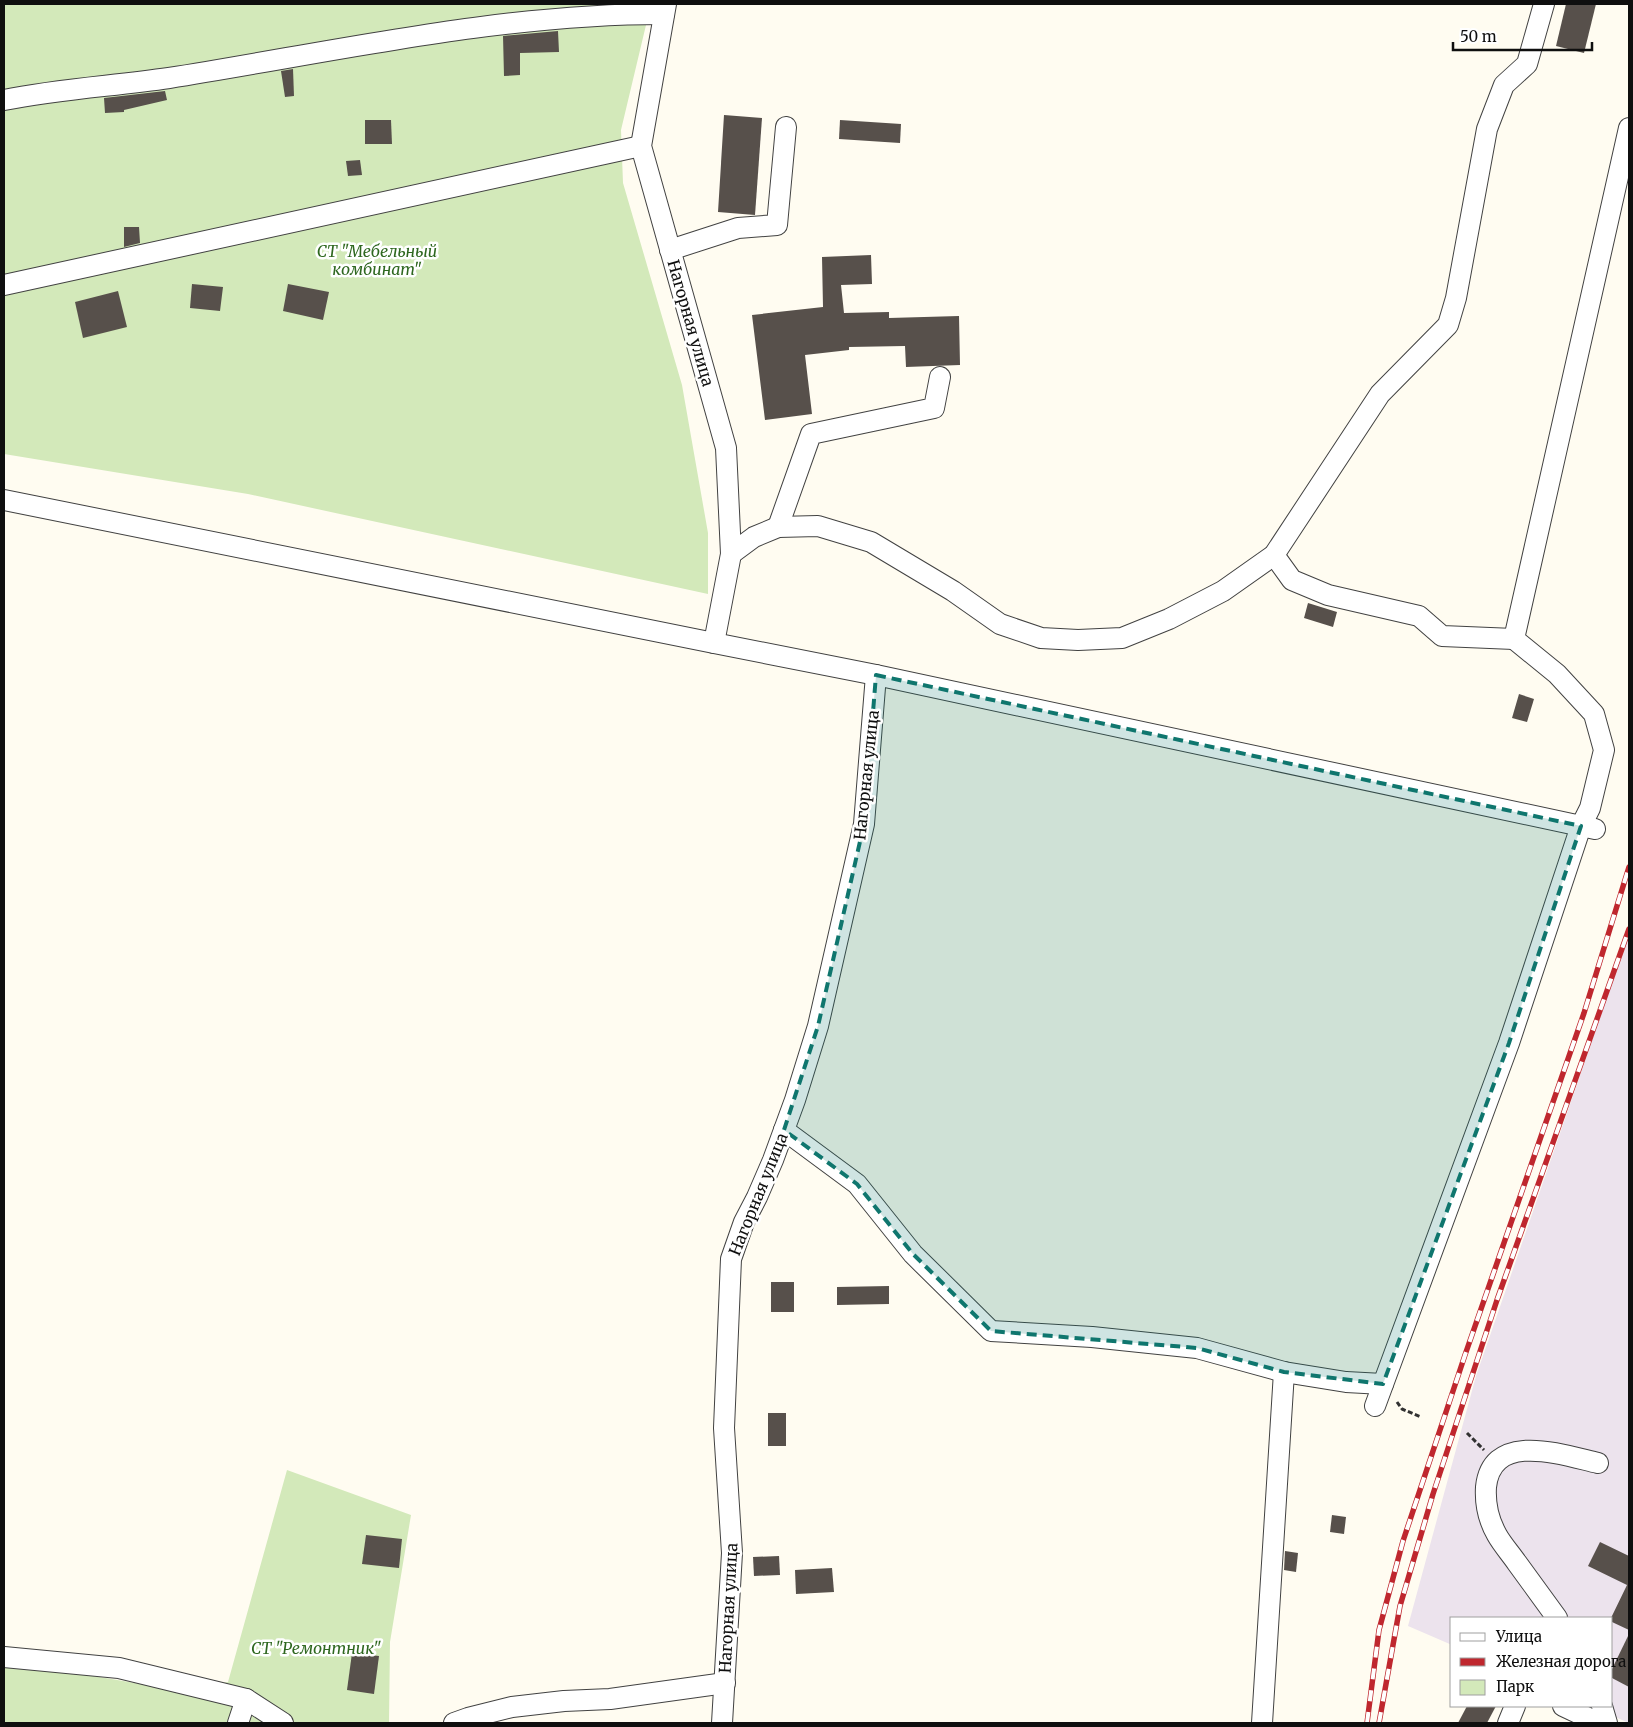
<svg xmlns="http://www.w3.org/2000/svg" width="1633" height="1727" font-family="Merriweather,serif">
  <style>
    .industrial { fill: #ece3ed }
    .green { fill: #d3e9ba }
    .building { fill: #57504b }
    .lines { fill: none; stroke-linecap: round; stroke-linejoin: round }
    .minor-casing { stroke: #424242; stroke-width: 22 }
    .path { stroke: #313131; stroke-width: 3; stroke-dasharray: 5 2.5; stroke-linecap: butt }
    .minor { stroke: #fff; stroke-width: 20 }
    .rail-casing { stroke: #bf272e; stroke-width: 5.5 }
    .rail { stroke: #fff; stroke-width: 4; stroke-dasharray: 11; stroke-linecap: butt }
    .marked { fill: #0f766e; fill-opacity: 0.2; stroke: #0f766e; stroke-width: 4; stroke-dasharray: 10 6; stroke-linejoin: round }
    .labels { text-anchor: middle; dominant-baseline: central; stroke-width: 5; stroke-linejoin: round; paint-order: stroke }
    .park-label { font-size: 16px; font-style: italic; fill: #2e671f; stroke: #fff }
    .street-label { font-size: 16px; fill: #0f0f0f; stroke: #fff }
  </style>
  <rect width="100%" height="100%" fill="#fffcf1"/>
  <polygon class="industrial" points="1629,934 1629,1723 1590,1706 1612,1706 1612,1618 1452,1618 1452,1645 1408,1626 1476,1376"/>
  <g class="green">
    <polygon points="4,4 651,4 621,130 623,183 682,385 708,533 708,594 248,494 4,454"/>
    <polygon points="287,1470 411,1515 390,1642 389,1723 4,1723 4,1668 29,1665 170,1689 228,1682"/>
  </g>
  <g class="building">
    <polygon points="1566,4 1596,4 1584,53 1556,46"/>
    <polygon points="558,31 559,52 520,53 520,75 504,76 503,36"/>
    <polygon points="293,69 294,96 285,97 281,71"/>
    <polygon points="165,91 167,100 124,110 124,112 105,113 104,98"/>
    <polygon points="724,115 762,118 755,215 718,212"/>
    <polygon points="365,120 391,120 392,144 365,144"/>
    <polygon points="840,120 901,124 900,143 839,139"/>
    <polygon points="360,160 362,175 348,176 346,161"/>
    <polygon points="124,227 139,227 140,243 124,247"/>
    <polygon points="871,255 872,284 841,285 844,313 889,312 889,318 959,316 960,365 906,367 905,346 849,347 849,350 805,355 812,414 765,420 752,315 823,307 822,257"/>
    <polygon points="192,284 223,287 220,311 190,308"/>
    <polygon points="288,284 329,292 323,320 283,311"/>
    <polygon points="118,291 127,327 83,338 75,302"/>
    <polygon points="1308,603 1337,612 1333,627 1304,618"/>
    <polygon points="1519,694 1534,699 1527,722 1512,718"/>
    <rect x="771" y="1282" width="23" height="30"/>
    <polygon points="889,1286 889,1304 837,1305 837,1287"/>
    <rect x="768" y="1413" width="18" height="33"/>
    <polygon points="1332,1515 1346,1517 1344,1534 1330,1532"/>
    <polygon points="366,1535 402,1539 399,1568 362,1564"/>
    <polygon points="1600,1542 1629,1556 1629,1630 1612,1622 1611,1618 1627,1585 1588,1566"/>
    <polygon points="1285,1551 1298,1553 1296,1572 1284,1570"/>
    <polygon points="779,1556 780,1575 754,1576 753,1557"/>
    <polygon points="832,1568 834,1592 796,1594 795,1570"/>
    <polygon points="1629,1634 1629,1687 1612,1678 1612,1669"/>
    <polygon points="352,1653 379,1656 374,1694 347,1690"/>
    <polygon points="1467,1706 1496,1706 1487,1723 1458,1723"/>
  </g>
  <g class="lines">
    <defs>
      <g id="minor">
        <polyline points="666,4 641,146 726,448 731,554 714,643"/>
        <path d="M4,100C58,89 114,86 169,78C333,52 497,14 664,14"/>
        <polyline points="670,250 738,228 777,225 786,127"/>
        <polyline points="4,285 641,146"/>
        <polyline points="4,500 714,643 876,675 1595,829"/>
        <polyline points="778,527 811,434 934,408 940,377"/>
        <polyline points="731,554 754,537 778,527 818,526 871,542 953,591 1000,624 1041,638 1078,640 1122,638 1169,619 1223,591 1274,555 1380,394 1448,325 1456,298 1487,129 1504,85 1527,64 1544,4"/>
        <polyline points="1274,555 1292,580 1328,595 1419,616 1442,636 1514,639"/>
        <polyline points="784,1130 857,1184 913,1254 991,1331 1092,1337 1197,1348 1284,1372 1346,1382 1383,1384"/>
        <polyline points="1375,1406 1509,1043 1581,826 1590,808 1604,750 1594,714 1557,674 1514,639 1629,128"/>
        <path d="M1557,1618C1544,1600 1530,1581 1517,1563C1510,1553 1502,1544 1497,1535C1489,1521 1485,1503 1486,1487C1492,1430 1563,1455 1598,1463"/>
        <polyline points="4,1657 119,1668 246,1699 283,1723"/>
        <polyline points="1563,1706 1599,1723"/>
        <polyline points="1602,1706 1607,1723"/>
        <polyline points="238,1723 246,1699"/>
        <polyline points="454,1723 468,1718 512,1707 564,1701 610,1699 725,1683"/>
        <polyline points="722,1723 732,1553 724,1428 731,1259 744,1222 757,1197 773,1160 795,1100 818,1026 864,824 876,675"/>
        <polyline points="1262,1723 1284,1372"/>
        <polyline points="1508,1723 1515,1706"/>
      </g>
    </defs>
    <use href="#minor" class="minor-casing"/>
    <g class="path">
      <polyline points="1397,1402 1402,1409 1421,1417"/>
      <polyline points="1467,1433 1484,1450"/>
    </g>
    <use href="#minor" class="minor"/>
    <defs>
      <g id="rail">
        <polyline points="1367,1723 1379,1630 1403,1541 1465,1355 1584,1013 1629,867"/>
        <polyline points="1379,1723 1400,1606 1433,1494 1497,1300 1629,929"/>
      </g>
    </defs>
    <use href="#rail" class="rail-casing"/>
    <use href="#rail" class="rail"/>
  </g>
  <path class="marked" d="M876,675L1581,826L1509,1043L1383,1384L1284,1372L1197,1348L991,1331L913,1254L857,1184L784,1130L818,1026L864,824Z"/>
  <g class="labels">
    <g class="park-label">
      <text x="377" y="251">СТ "Мебельный<tspan x="377" dy="18">комбинат"</tspan></text>
      <text x="316" y="1648">СТ "Ремонтник"</text>
    </g>
    <g class="street-label">
      <text transform="translate(691 323) rotate(74)">Нагорная улица</text>
      <text transform="translate(866 775) rotate(-84)">Нагорная улица</text>
      <text transform="translate(758 1194) rotate(-68)">Нагорная улица</text>
      <text transform="translate(728 1608) rotate(-87)">Нагорная улица</text>
    </g>
  </g>
  <rect width="1633" height="1727" fill="none" stroke="#0f0f0f" stroke-width="10"/>
  <rect x="1450" y="1617" width="162" height="90" fill="#ffffff" stroke="#9f9f9f"/>
  <rect x="1460" y="1633" width="25" height="8" fill="#ffffff" stroke="#9f9f9f"/>
  <text x="1496" y="1642" font-size="15" fill="#0f0f0f">Улица</text>
  <rect x="1460" y="1658" width="25" height="8" fill="#bf272e" stroke="#9f9f9f"/>
  <text x="1496" y="1667" font-size="15" fill="#0f0f0f">Железная дорога</text>
  <rect x="1460" y="1680" width="25" height="15" fill="#d3e9ba" stroke="#9f9f9f"/>
  <text x="1496" y="1692" font-size="15" fill="#0f0f0f">Парк</text>
  <path d="M1453 42v8h139v-8" fill="none" stroke="#0f0f0f" stroke-width="2.5"/>
  <text x="1460" y="42" font-size="15" fill="#0f0f0f" stroke="#ffffff" stroke-width="4" paint-order="stroke">50 m</text>
</svg>
